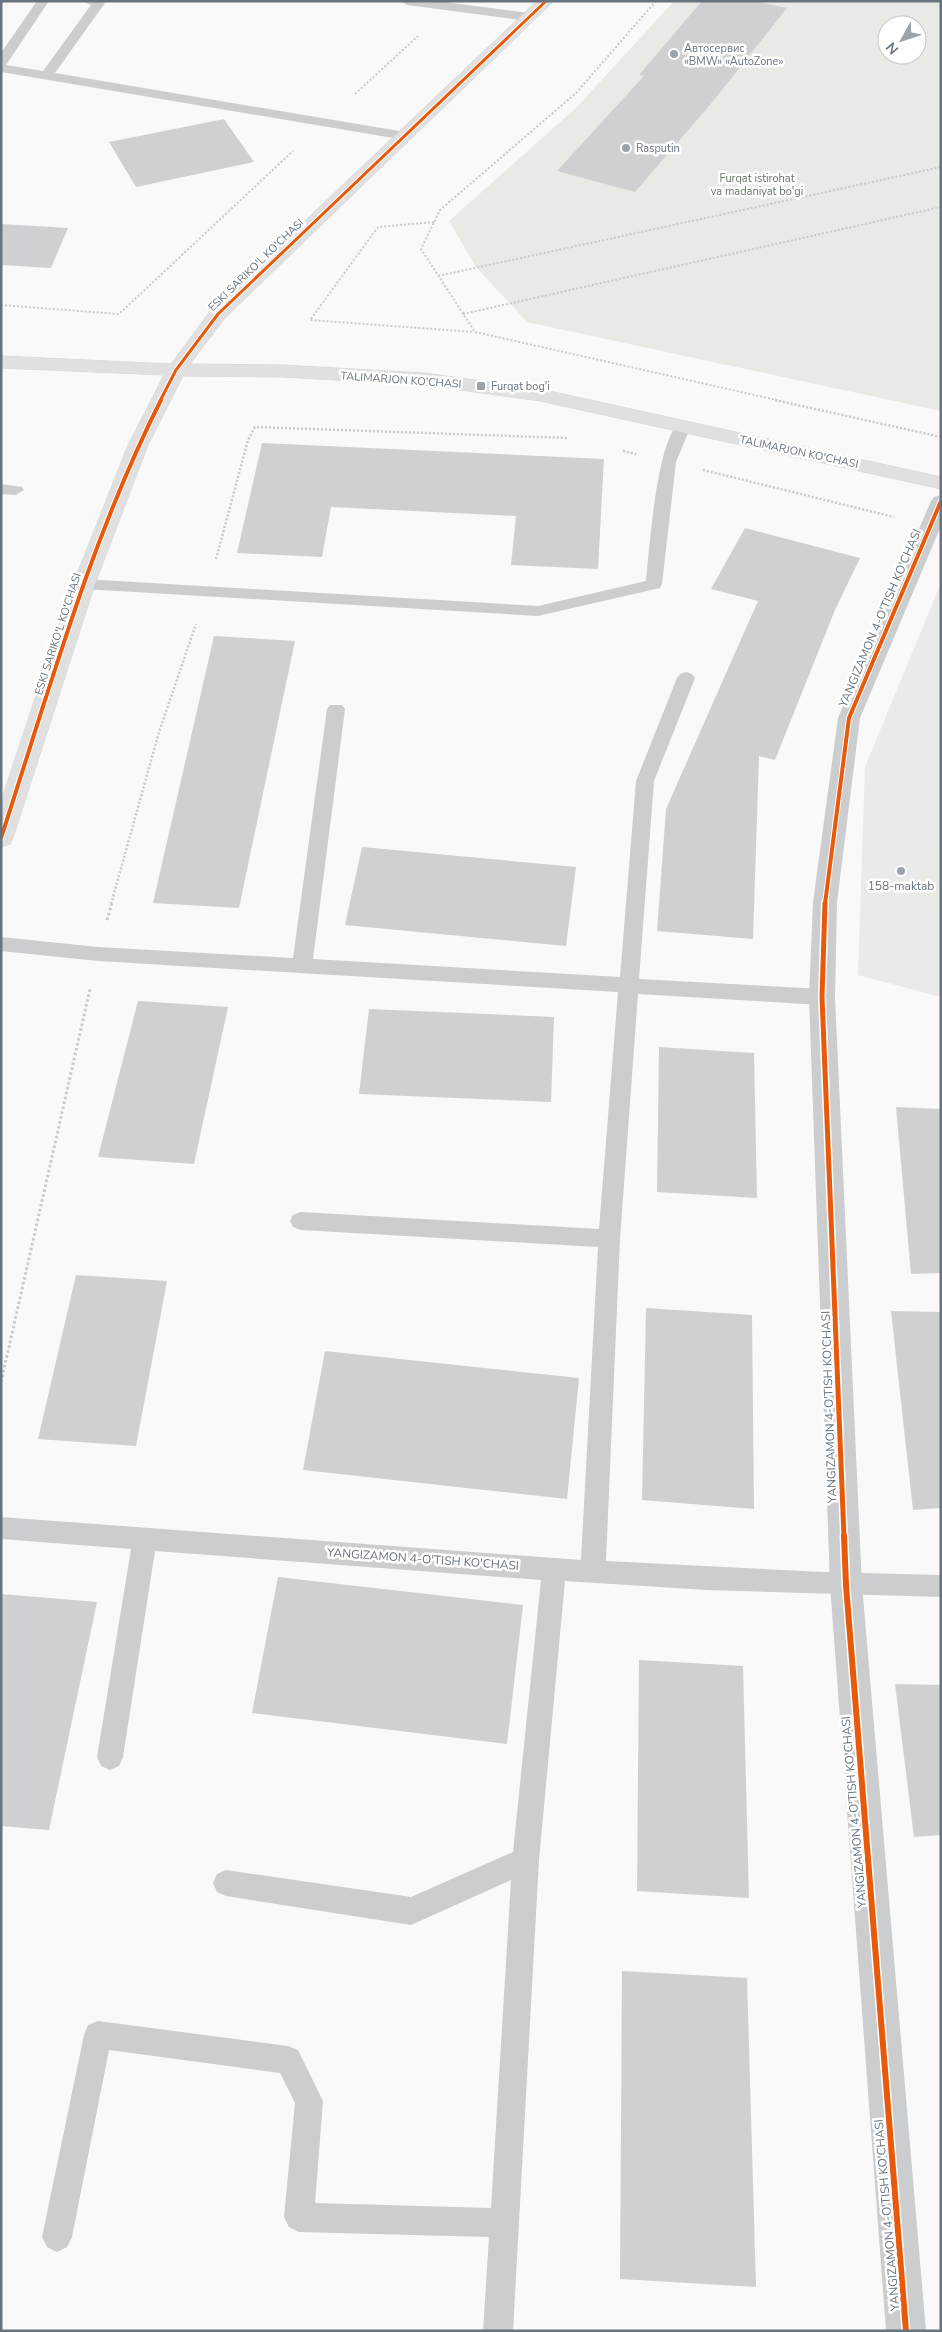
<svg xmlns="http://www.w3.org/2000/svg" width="942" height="2332" font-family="'Nunito Sans',sans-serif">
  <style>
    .built { fill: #e9eaea }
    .green { fill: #e8eae6; fill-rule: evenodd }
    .building { fill: #cfd0d1 }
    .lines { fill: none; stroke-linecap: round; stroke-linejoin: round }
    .secondary-casing { stroke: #d5d6d7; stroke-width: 1 }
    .path-far2 { stroke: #c9cacb; stroke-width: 2; stroke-dasharray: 2 2; stroke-linecap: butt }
    .path-far1 { stroke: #c9cacb; stroke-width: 2.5; stroke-dasharray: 2 2; stroke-linecap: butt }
    .path { stroke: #c9cacb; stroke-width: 3; stroke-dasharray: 2.5 2.5; stroke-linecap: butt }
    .lane { fill: #cccdce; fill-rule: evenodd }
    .street { fill: #cccdce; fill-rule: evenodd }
    .secondary { fill: #e0e0e1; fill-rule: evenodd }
    .cycleway-far3-casing { stroke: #fff; stroke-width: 5 }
    .cycleway-far2-casing { stroke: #fff; stroke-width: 6 }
    .cycleway-far1-casing { stroke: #fff; stroke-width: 8 }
    .cycleway-casing { stroke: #fff; stroke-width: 9 }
    .cycleway-far3 { stroke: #e8590c; stroke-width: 3 }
    .cycleway-far2 { stroke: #e8590c; stroke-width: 4 }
    .cycleway-far1 { stroke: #e8590c; stroke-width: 5 }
    .cycleway { stroke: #e8590c; stroke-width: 6 }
    .poi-dot { fill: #9aa3aa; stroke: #fff; stroke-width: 2 }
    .labels { text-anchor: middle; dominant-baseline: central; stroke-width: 5; stroke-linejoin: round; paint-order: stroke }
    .far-poi-label { font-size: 11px; fill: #677480; stroke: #fff; text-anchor: start }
    .far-park-label { font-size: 11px; fill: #687866; stroke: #fff }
    .far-street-label { font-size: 11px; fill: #677480; stroke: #fff }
    .street-label { font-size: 12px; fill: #677480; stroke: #fff }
    .poi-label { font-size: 12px; fill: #677480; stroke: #fff }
  </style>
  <rect width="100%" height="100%" fill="#f9f9f9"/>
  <polygon class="built" points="941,583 941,997 858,975 865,767"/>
  <g class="green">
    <path d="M674,1H941V411L527,322L476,267L449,221L577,107ZM887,25H917V55H887Z"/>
    <polygon points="941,818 941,916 909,907"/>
  </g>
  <g class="building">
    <polygon points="702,1 753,1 787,8 714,100 635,192 557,171 644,76 639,75"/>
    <polygon points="224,119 254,162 136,187 109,142"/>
    <polygon points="1,224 68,228 51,268 1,265"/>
    <polygon points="262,443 604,459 598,569 511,565 516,516 331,507 322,557 237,553"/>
    <polygon points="745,528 860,558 835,610 775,760 759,756 753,939 657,931 666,809 758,601 711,589"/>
    <polygon points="214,636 295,641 239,908 153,903"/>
    <polygon points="362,847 576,867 566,946 345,925"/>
    <polygon points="138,1001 228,1007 194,1164 98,1157"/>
    <polygon points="369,1009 554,1017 551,1102 359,1094"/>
    <polygon points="659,1047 754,1053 757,1198 657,1192"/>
    <polygon points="896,1107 941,1109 941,1273 911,1274"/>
    <polygon points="76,1275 167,1281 136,1446 38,1439"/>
    <polygon points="646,1308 752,1315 754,1509 642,1500"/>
    <polygon points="891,1311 941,1312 941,1508 913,1510"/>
    <polygon points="325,1351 579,1378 567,1499 303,1470"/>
    <polygon points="278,1577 523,1605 507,1744 252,1713"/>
    <polygon points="1,1594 97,1602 49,1830 1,1826"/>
    <polygon points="639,1660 743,1666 749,1898 637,1891"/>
    <polygon points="895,1684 941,1685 941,1835 914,1837"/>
    <polygon points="622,1971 747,1978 756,2287 620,2279"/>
  </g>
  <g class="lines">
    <defs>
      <polygon id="secondary" points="537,1 554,1 225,318 190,364 283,365 424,373 540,389 941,477 941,489 540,401 424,385 283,377 183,376 148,445 95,584 13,838 10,844 1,847 1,801 73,584 128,445 164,375 1,368 1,356 171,364 211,310"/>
    </defs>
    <use href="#secondary" class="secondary-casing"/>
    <g class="path-far2">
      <polyline points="656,1 576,93 440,210 421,249 475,332 781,401"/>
      <polyline points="355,94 418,36"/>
      <polyline points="434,222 378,227 310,320 474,332"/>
      <polyline points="438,276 941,167"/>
      <polyline points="1,305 119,314 293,151"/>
      <polyline points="463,314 941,207"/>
    </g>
    <g class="path-far1">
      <polyline points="775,400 941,437"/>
      <polyline points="623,451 636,454"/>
      <polyline points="703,470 894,517"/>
      <polyline points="216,559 248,440 255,427 568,438"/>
      <polyline points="111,904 159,732 196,624"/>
    </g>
    <g class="path">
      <polyline points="107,920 112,903"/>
      <polyline points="1,1382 90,989"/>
    </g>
    <g class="lane">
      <polygon points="37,1 49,1 6,65 43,71 91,5 82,1 104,1 105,3 55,73 405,132 412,136 405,140 1,72 1,53"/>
      <polygon points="401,1 437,1 529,13 535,17 529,21 407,5"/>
      <path d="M683,421L691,426L676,462L662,584L660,588L538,616L84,589L78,588L76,584L78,580L84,579L538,606L646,581C649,554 657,428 683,421Z"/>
      <polygon points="1,484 22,487 24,490 16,495 1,494"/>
      <polygon points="686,672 692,674 695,678 654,781 639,979 822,989 829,992 832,997 829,1002 822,1005 638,994 620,1239 606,1561 823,1572 941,1575 941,1597 706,1590 565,1581 539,1860 513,2331 483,2331 489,2237 299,2232 289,2227 284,2217 295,2103 280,2073 109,2050 72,2237 67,2247 57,2252 47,2247 42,2237 84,2035 88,2025 98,2021 288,2046 298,2050 323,2101 315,2203 491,2208 511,1880 411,1925 226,1896 217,1892 213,1883 217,1874 226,1870 411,1897 513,1852 541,1580 155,1551 123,1757 119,1766 110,1770 101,1766 97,1757 131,1549 1,1539 1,1517 581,1560 598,1247 301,1230 293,1227 290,1221 293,1215 301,1212 599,1229 618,992 98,961 1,951 1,937 98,947 293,958 327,709 330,705 342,705 345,709 313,959 620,977 636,781 677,678 680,674"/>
    </g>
    <polygon class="street" points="941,495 941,526 860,718 837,902 835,997 862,1585 926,2331 886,2331 830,1585 809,997 813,902 838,718 931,501 934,497"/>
    <use href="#secondary" class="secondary"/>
    <defs>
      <polyline id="cycleway-far3" points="160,401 176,370 218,314 546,1"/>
      <g id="cycleway-far2">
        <path d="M1,838C49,691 91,538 161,400"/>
        <polyline points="825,904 849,718 941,501"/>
      </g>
      <polyline id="cycleway-far1" points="825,903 822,997 844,1537"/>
      <polyline id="cycleway" points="844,1536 846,1585 906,2331"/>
    </defs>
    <use href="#cycleway-far3" class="cycleway-far3-casing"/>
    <use href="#cycleway-far2" class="cycleway-far2-casing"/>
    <use href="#cycleway-far1" class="cycleway-far1-casing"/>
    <use href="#cycleway" class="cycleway-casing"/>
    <use href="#cycleway-far3" class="cycleway-far3"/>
    <use href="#cycleway-far2" class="cycleway-far2"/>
    <use href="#cycleway-far1" class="cycleway-far1"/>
    <use href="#cycleway" class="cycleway"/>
  </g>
  <g class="poi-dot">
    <circle cx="674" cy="54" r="5"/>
    <circle cx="626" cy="148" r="5"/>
    <rect x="476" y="381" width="10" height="10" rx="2.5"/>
    <circle cx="901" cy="871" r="5"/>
  </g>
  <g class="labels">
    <g class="far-poi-label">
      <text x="684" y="48">Автосервис<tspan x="684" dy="13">«BMW» «AutoZone»</tspan></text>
      <text x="636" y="148">Rasputin</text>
      <text x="491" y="386">Furqat bog'i</text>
    </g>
    <g class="far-park-label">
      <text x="757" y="178">Furqat istirohat<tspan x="757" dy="13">va madaniyat bo'gi</tspan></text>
    </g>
    <g class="far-street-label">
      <text transform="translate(256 265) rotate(-44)">ESKI SARIKO'L KO'CHASI</text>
      <text transform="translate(401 380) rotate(4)">TALIMARJON KO'CHASI</text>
      <text transform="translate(799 452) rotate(12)">TALIMARJON KO'CHASI</text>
      <text transform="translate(58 634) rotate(-72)">ESKI SARIKO'L KO'CHASI</text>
    </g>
    <g class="street-label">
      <text transform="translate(880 618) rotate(-67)">YANGIZAMON 4-O'TISH KO'CHASI</text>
      <text transform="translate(829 1407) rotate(-92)">YANGIZAMON 4-O'TISH KO'CHASI</text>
      <text transform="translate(423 1559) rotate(4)">YANGIZAMON 4-O'TISH KO'CHASI</text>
      <text transform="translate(854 1812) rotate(-95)">YANGIZAMON 4-O'TISH KO'CHASI</text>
      <text transform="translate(887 2215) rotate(-95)">YANGIZAMON 4-O'TISH KO'CHASI</text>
    </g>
    <g class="poi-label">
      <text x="901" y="886">158-maktab</text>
    </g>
  </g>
  <rect width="942" height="2332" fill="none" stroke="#677480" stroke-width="5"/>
  <g transform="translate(902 40) rotate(230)"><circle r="24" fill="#ffffff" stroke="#c2c7cc"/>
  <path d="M0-4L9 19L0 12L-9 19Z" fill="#9aa3aa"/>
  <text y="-8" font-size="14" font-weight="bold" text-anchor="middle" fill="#677480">N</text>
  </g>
</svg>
